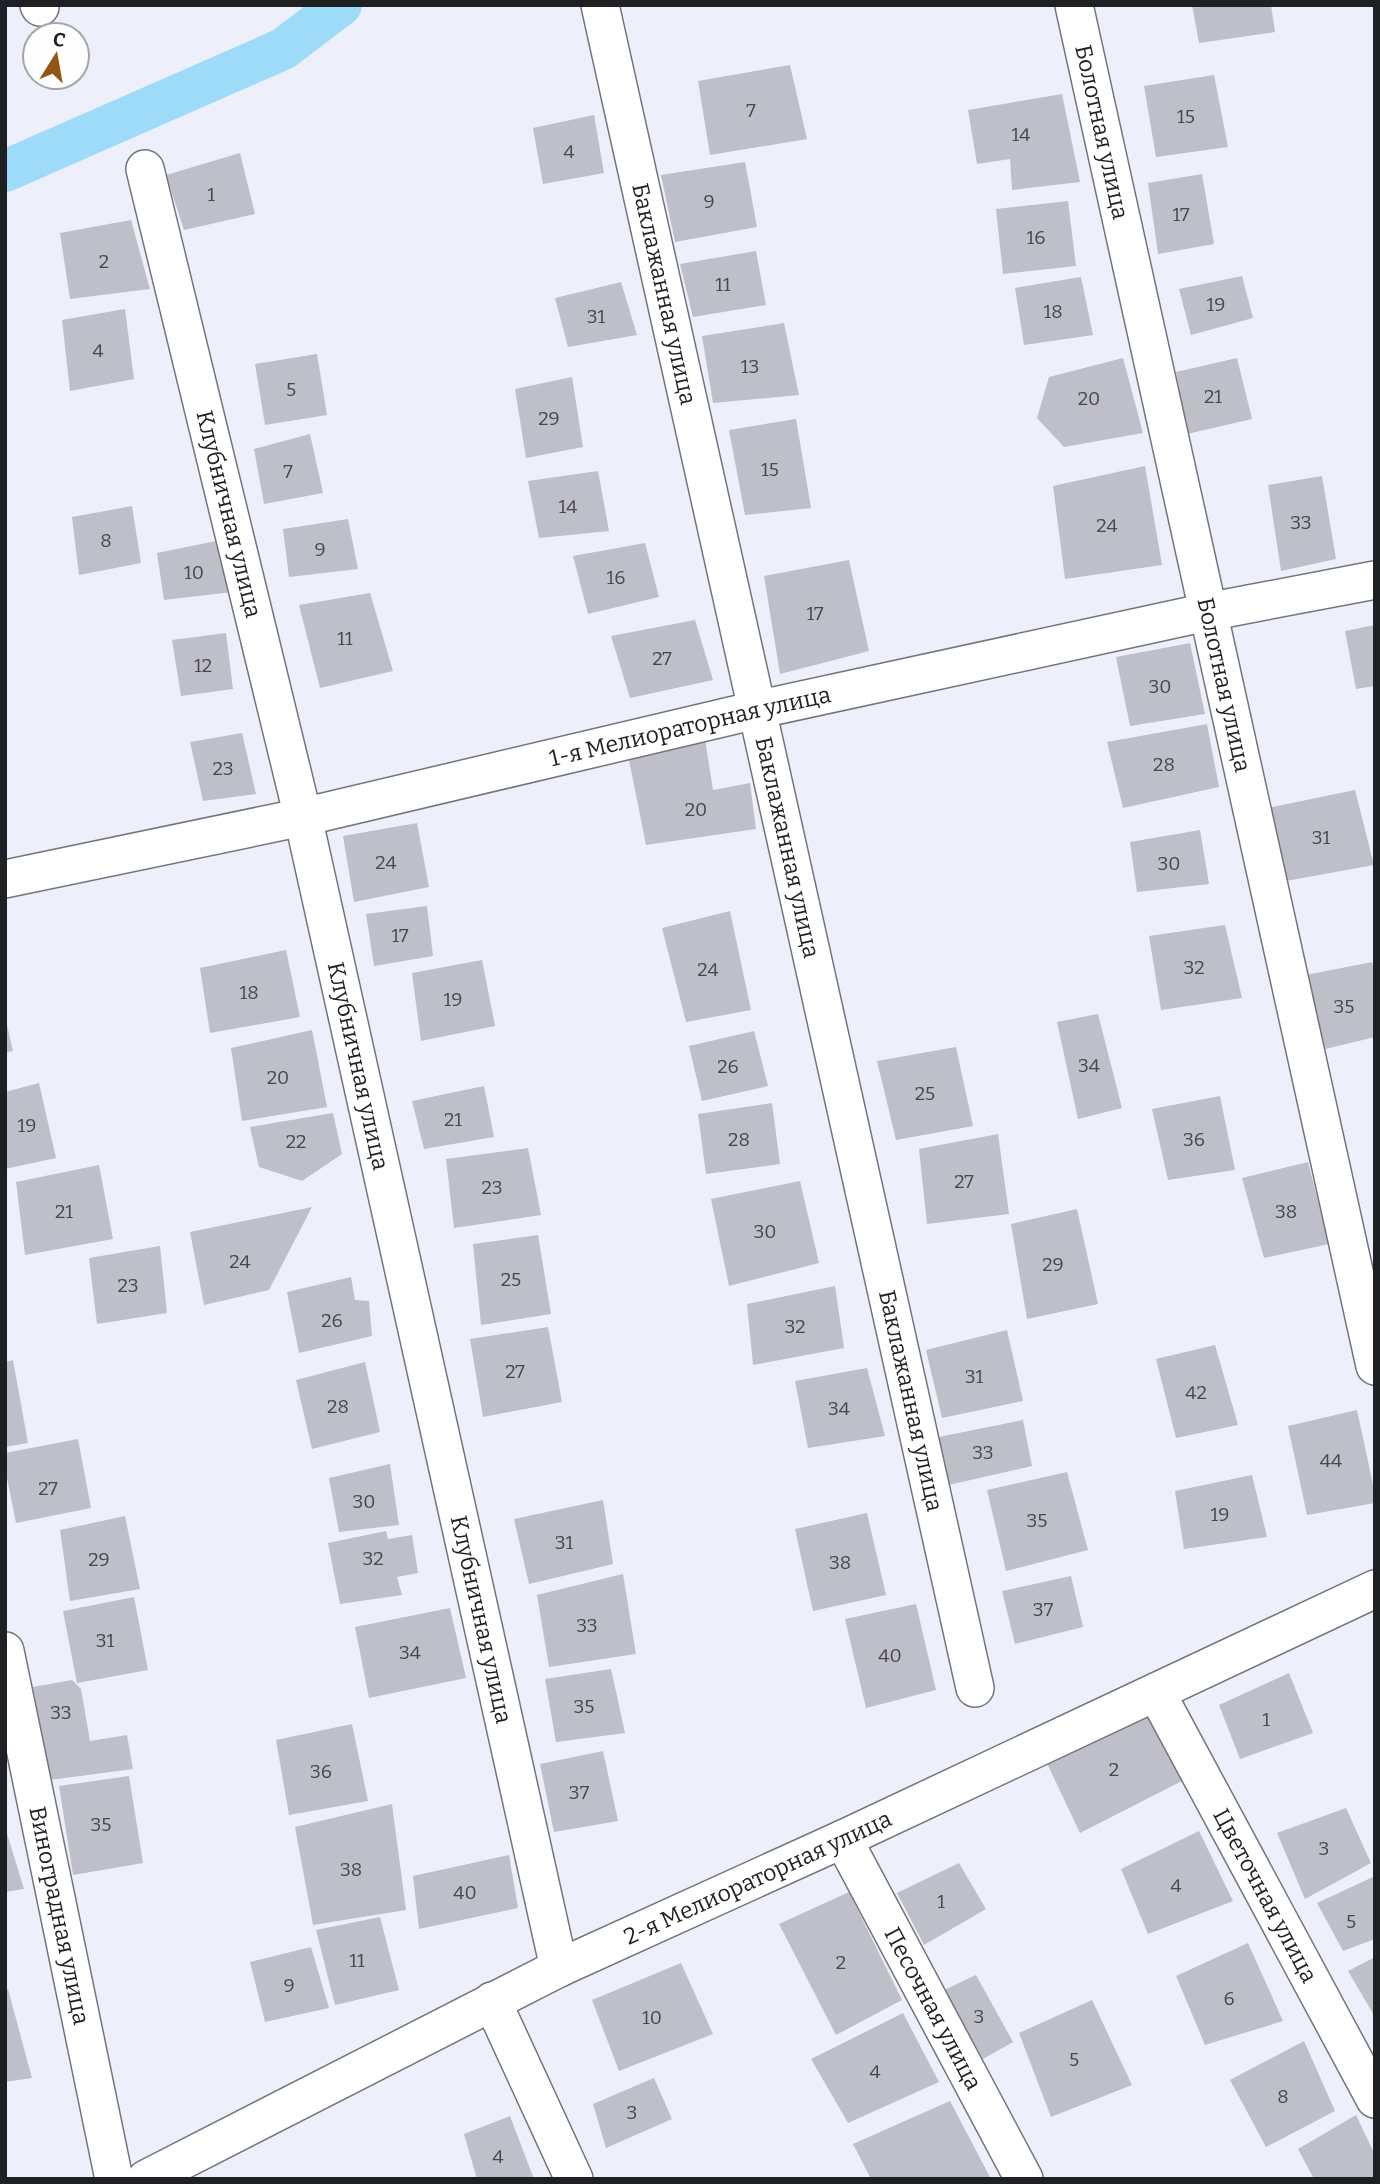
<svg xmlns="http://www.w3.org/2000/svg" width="1380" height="2184" font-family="Bitter,serif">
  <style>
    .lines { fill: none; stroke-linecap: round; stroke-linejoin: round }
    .canal { stroke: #9ddbf9; stroke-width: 42 }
    .building { fill: #bebfc8 }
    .minor-casing { stroke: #73757e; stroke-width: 40 }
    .minor { stroke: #fff; stroke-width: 37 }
    .labels { text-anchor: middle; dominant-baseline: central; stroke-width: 7; stroke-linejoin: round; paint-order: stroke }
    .number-label { font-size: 19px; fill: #47484d }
    .street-label { font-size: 23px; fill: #1f2024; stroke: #fefefe }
  </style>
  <rect width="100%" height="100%" fill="#edf0fa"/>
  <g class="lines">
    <polyline class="canal" points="5,171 283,49 341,5"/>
  </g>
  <g class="building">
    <polygon points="1192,5 1271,5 1275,32 1199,43"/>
    <polygon points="790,65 807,139 710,155 698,81"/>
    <polygon points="1214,75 1228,147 1156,157 1144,86"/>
    <polygon points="1062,94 1080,182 1012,190 1010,159 977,164 968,110"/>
    <polygon points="594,115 604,173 543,184 533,128"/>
    <polygon points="240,153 255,214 184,230 166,175"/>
    <polygon points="745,162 757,227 675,242 661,175"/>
    <polygon points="1202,174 1214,244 1158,254 1148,183"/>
    <polygon points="1068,201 1076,266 1003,274 996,209"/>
    <polygon points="131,220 150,289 70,299 60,233"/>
    <polygon points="756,251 766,305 693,317 680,264"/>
    <polygon points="1242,276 1253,318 1191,335 1179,289"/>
    <polygon points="1081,277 1093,335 1024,345 1015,288"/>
    <polygon points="621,282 637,335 568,347 555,298"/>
    <polygon points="125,309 134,379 70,391 62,320"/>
    <polygon points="784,323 799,395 713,403 702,336"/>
    <polygon points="317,354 327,415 265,425 255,364"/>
    <polygon points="1123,358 1143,433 1064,447 1037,418 1049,377"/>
    <polygon points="1237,358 1252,419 1187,434 1176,372"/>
    <polygon points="572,377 583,447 526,458 515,389"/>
    <polygon points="796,419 811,508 745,515 729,430"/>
    <polygon points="310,434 323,493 264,504 254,449"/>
    <polygon points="1145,466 1162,565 1065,579 1053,486"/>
    <polygon points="598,471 609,531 539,538 528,481"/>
    <polygon points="1322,476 1336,559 1281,571 1268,485"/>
    <polygon points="132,506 141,563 79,575 72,517"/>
    <polygon points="348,519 358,569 289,577 283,529"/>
    <polygon points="221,540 232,592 164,600 157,553"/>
    <polygon points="645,543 659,597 588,614 573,556"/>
    <polygon points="849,560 869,651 780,674 764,576"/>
    <polygon points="370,593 393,671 320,688 299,605"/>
    <polygon points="695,620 713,680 630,698 611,636"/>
    <polygon points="1375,625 1375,686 1356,689 1345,631"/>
    <polygon points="226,633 233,689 181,696 172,640"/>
    <polygon points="1190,643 1205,714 1130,726 1116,657"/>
    <polygon points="1207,724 1219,787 1123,808 1107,742"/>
    <polygon points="242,733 256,794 203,801 190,742"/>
    <polygon points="705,739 713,790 750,783 756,829 646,845 628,755"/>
    <polygon points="1355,790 1374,865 1286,881 1268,808"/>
    <polygon points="417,823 429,887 354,902 343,836"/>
    <polygon points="1200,830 1209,884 1137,892 1130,842"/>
    <polygon points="427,906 433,956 374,966 366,914"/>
    <polygon points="730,911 751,1010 686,1022 662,928"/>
    <polygon points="1225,925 1242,998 1161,1010 1149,936"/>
    <polygon points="286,950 300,1017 210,1033 200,968"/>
    <polygon points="482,960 495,1026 421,1041 412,973"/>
    <polygon points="1372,962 1375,973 1375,1037 1325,1049 1306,975"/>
    <polygon points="1098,1014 1122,1108 1078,1119 1057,1022"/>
    <polygon points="5,1016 13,1051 5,1053"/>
    <polygon points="312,1030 327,1107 242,1121 231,1048"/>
    <polygon points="754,1031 768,1086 702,1101 689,1046"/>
    <polygon points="956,1047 973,1126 896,1140 877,1061"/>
    <polygon points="39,1083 56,1158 5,1169 5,1092"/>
    <polygon points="484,1086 494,1137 424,1149 412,1101"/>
    <polygon points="1220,1096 1235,1170 1168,1180 1152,1109"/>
    <polygon points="772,1103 780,1164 706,1174 698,1114"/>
    <polygon points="333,1113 342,1154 302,1181 259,1167 250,1127"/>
    <polygon points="998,1134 1009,1214 927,1224 919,1149"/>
    <polygon points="528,1148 541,1215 454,1228 446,1159"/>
    <polygon points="1308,1162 1329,1244 1264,1258 1242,1178"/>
    <polygon points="99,1165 113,1239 25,1255 16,1182"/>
    <polygon points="800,1181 819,1263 729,1286 711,1199"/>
    <polygon points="312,1207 269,1290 204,1305 190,1232"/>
    <polygon points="1077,1209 1098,1304 1027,1319 1011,1224"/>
    <polygon points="538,1235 551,1314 481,1325 473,1244"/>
    <polygon points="160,1246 167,1313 97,1324 89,1258"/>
    <polygon points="351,1277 355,1300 369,1301 372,1336 299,1353 287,1292"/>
    <polygon points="835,1286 844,1348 753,1365 747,1304"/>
    <polygon points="548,1327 562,1402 483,1417 470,1339"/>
    <polygon points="1007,1330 1023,1401 942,1418 926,1350"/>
    <polygon points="1215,1345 1238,1425 1176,1438 1156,1359"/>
    <polygon points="13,1360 28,1443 5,1447 5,1362"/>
    <polygon points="365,1362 380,1432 312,1449 296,1380"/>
    <polygon points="867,1368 885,1436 808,1448 795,1381"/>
    <polygon points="1357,1410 1375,1494 1375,1503 1307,1515 1288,1426"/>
    <polygon points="1023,1420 1032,1466 944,1486 934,1438"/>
    <polygon points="78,1439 91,1508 16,1523 5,1468 5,1453"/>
    <polygon points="390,1464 399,1525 339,1532 329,1478"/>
    <polygon points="1067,1472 1088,1550 1006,1571 987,1490"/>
    <polygon points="1252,1475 1267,1537 1184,1549 1175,1491"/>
    <polygon points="603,1500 613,1564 529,1584 514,1519"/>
    <polygon points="867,1513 886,1595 813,1611 795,1529"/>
    <polygon points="125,1516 140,1589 70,1601 60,1530"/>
    <polygon points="386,1531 388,1539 412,1535 418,1573 397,1577 402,1595 340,1604 328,1543"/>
    <polygon points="623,1574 636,1654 549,1667 537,1595"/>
    <polygon points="1071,1576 1083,1627 1015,1644 1002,1591"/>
    <polygon points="134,1597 148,1670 77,1683 63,1611"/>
    <polygon points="916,1604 936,1690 866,1708 845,1619"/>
    <polygon points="450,1608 466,1678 369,1698 355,1627"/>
    <polygon points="611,1669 625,1733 556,1742 545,1679"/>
    <polygon points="1289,1673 1313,1733 1240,1759 1219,1705"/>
    <polygon points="72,1680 81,1689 90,1741 127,1735 133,1769 50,1780 33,1687"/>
    <polygon points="1148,1711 1184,1780 1080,1833 1045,1759"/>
    <polygon points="352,1724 368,1801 289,1815 276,1740"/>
    <polygon points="603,1751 618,1821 554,1832 540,1764"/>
    <polygon points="129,1776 143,1863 73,1875 59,1786"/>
    <polygon points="392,1804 406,1910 313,1925 295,1827"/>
    <polygon points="1346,1808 1371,1863 1305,1899 1277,1833"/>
    <polygon points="5,1827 24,1889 5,1892"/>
    <polygon points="1199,1831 1233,1901 1148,1934 1121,1869"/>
    <polygon points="509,1855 518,1908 419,1929 413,1876"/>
    <polygon points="959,1863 986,1909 924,1945 897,1893"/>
    <polygon points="1375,1876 1375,1939 1343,1951 1317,1903"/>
    <polygon points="849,1892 902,2000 836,2035 779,1924"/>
    <polygon points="380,1917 399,1990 335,2005 316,1930"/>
    <polygon points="1248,1943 1283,2021 1205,2045 1176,1976"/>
    <polygon points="311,1947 329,2008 265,2022 250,1962"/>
    <polygon points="1375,1957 1375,2017 1348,1971"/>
    <polygon points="681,1963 713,2034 619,2071 592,2000"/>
    <polygon points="976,1975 1013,2042 983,2059 944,1990"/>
    <polygon points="8,1989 32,2078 5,2082 5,1990"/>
    <polygon points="1092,2000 1132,2085 1051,2117 1019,2033"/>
    <polygon points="903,2013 939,2082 848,2123 811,2059"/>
    <polygon points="1304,2041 1335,2111 1266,2147 1230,2080"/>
    <polygon points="654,2078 672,2119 606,2148 593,2104"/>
    <polygon points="950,2101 991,2179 871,2179 853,2144"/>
    <polygon points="1356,2115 1375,2155 1375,2179 1314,2179 1298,2149"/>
    <polygon points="510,2116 534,2179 477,2179 464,2134"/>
  </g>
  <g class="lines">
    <defs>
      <g id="minor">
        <polyline points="39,5 40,7"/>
        <path id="s1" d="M600,5L975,1688"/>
        <path id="s2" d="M1074,5L1375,1366"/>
        <path id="s3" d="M145,169L303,817L559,1968"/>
        <path id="s4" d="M5,879L303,817L756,710L1207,612L1375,580"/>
        <path id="s5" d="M5,1651L114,2179"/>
        <path id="s6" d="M1156,1692L1375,2099"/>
        <path id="s7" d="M843,1839L1024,2179"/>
        <polyline points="492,2001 574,2179"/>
        <path id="s8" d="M146,2179L559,1968L843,1839L1375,1589"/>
      </g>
    </defs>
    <use href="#minor" class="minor-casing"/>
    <use href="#minor" class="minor"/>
  </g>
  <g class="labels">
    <g class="number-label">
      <text x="751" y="110">7</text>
      <text x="1186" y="116">15</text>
      <text x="1021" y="134">14</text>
      <text x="569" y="151">4</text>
      <text x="211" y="194">1</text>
      <text x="709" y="201">9</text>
      <text x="1181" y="214">17</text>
      <text x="1036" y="237">16</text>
      <text x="104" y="261">2</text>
      <text x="723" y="284">11</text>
      <text x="1216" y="304">19</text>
      <text x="1053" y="311">18</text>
      <text x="596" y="316">31</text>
      <text x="98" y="350">4</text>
      <text x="750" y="366">13</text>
      <text x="291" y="389">5</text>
      <text x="1213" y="396">21</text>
      <text x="1089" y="398">20</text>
      <text x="549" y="418">29</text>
      <text x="770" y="469">15</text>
      <text x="288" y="471">7</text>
      <text x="568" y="506">14</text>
      <text x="1301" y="522">33</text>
      <text x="1107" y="525">24</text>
      <text x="106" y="540">8</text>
      <text x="320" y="549">9</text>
      <text x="194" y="572">10</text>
      <text x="616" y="577">16</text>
      <text x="815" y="613">17</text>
      <text x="345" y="638">11</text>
      <text x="662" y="658">27</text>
      <text x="203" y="665">12</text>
      <text x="1160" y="686">30</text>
      <text x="1164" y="764">28</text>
      <text x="223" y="768">23</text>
      <text x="696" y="809">20</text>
      <text x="1321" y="837">31</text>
      <text x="386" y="862">24</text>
      <text x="1169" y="863">30</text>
      <text x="400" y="935">17</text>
      <text x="1194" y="967">32</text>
      <text x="708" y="969">24</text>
      <text x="249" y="992">18</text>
      <text x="453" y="999">19</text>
      <text x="1344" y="1006">35</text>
      <text x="1089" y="1065">34</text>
      <text x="728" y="1066">26</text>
      <text x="278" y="1077">20</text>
      <text x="925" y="1093">25</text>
      <text x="453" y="1119">21</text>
      <text x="27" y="1125">19</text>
      <text x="739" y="1139">28</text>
      <text x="1194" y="1139">36</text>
      <text x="296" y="1141">22</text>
      <text x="964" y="1181">27</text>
      <text x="492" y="1187">23</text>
      <text x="64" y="1211">21</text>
      <text x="1286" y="1211">38</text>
      <text x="765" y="1231">30</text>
      <text x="240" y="1261">24</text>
      <text x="1053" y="1264">29</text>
      <text x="511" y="1279">25</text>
      <text x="128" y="1285">23</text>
      <text x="332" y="1320">26</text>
      <text x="795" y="1326">32</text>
      <text x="515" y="1371">27</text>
      <text x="974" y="1376">31</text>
      <text x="1196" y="1392">42</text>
      <text x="338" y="1406">28</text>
      <text x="839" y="1408">34</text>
      <text x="983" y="1452">33</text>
      <text x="1331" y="1460">44</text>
      <text x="48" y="1488">27</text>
      <text x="364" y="1501">30</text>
      <text x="1220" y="1514">19</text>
      <text x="1037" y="1520">35</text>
      <text x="564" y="1542">31</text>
      <text x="373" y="1558">32</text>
      <text x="99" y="1559">29</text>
      <text x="840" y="1562">38</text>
      <text x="1043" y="1609">37</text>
      <text x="587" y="1625">33</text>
      <text x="105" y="1640">31</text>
      <text x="410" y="1652">34</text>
      <text x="890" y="1655">40</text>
      <text x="584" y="1706">35</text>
      <text x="61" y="1712">33</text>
      <text x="1266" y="1719">1</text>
      <text x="1114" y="1769">2</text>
      <text x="321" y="1771">36</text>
      <text x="579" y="1792">37</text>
      <text x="101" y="1824">35</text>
      <text x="1324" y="1848">3</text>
      <text x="351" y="1869">38</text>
      <text x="1176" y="1885">4</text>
      <text x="465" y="1892">40</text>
      <text x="941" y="1901">1</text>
      <text x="1351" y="1921">5</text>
      <text x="357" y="1960">11</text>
      <text x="841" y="1962">2</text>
      <text x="289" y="1985">9</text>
      <text x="1229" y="1998">6</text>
      <text x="979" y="2016">3</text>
      <text x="652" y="2017">10</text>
      <text x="1074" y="2059">5</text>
      <text x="875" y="2071">4</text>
      <text x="1283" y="2096">8</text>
      <text x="632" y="2112">3</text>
      <text x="498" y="2156">4</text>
    </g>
    <g class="street-label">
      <text stroke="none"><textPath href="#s2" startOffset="130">Болотная улица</textPath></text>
      <text stroke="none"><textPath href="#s1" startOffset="296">Баклажанная улица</textPath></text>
      <text stroke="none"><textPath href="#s3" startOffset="355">Клубничная улица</textPath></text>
      <text stroke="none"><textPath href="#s2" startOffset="696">Болотная улица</textPath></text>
      <text stroke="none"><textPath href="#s4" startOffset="702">1-я Мелиораторная улица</textPath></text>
      <text stroke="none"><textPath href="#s1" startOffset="863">Баклажанная улица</textPath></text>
      <text stroke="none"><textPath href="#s3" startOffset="922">Клубничная улица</textPath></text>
      <text stroke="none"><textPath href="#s1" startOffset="1430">Баклажанная улица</textPath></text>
      <text stroke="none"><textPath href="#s3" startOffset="1489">Клубничная улица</textPath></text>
      <text stroke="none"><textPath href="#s8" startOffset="682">2-я Мелиораторная улица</textPath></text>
      <text stroke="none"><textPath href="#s6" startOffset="231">Цветочная улица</textPath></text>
      <text stroke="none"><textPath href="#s5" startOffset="270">Виноградная улица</textPath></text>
      <text stroke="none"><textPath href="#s7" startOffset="192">Песочная улица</textPath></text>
    </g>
  </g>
  <rect width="1380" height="2184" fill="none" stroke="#1f2024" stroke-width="14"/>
  <g transform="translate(56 56) rotate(11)"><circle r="33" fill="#fefefe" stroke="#a5a5a7" stroke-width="2"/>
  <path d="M0-5L12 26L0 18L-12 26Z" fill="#915515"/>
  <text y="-10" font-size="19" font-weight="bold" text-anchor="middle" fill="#1f2024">С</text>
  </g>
</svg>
